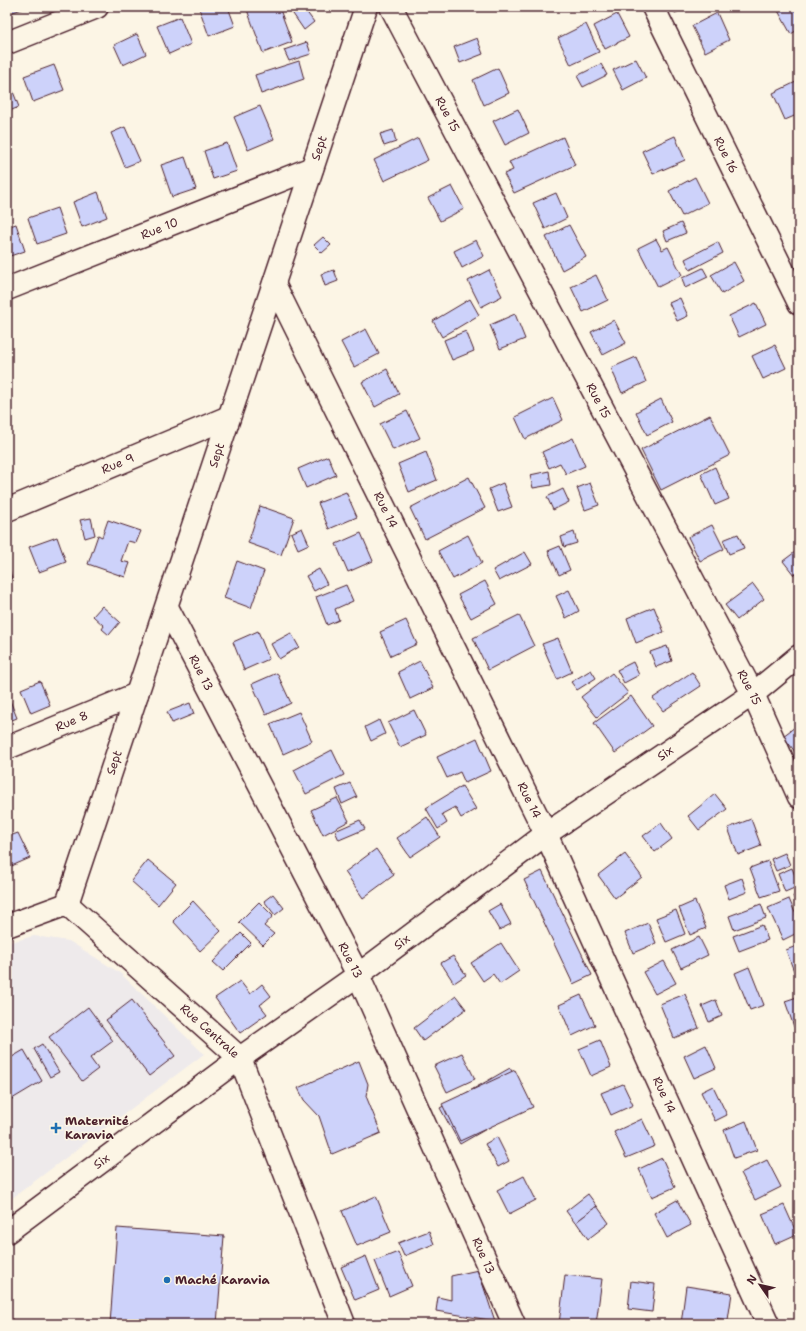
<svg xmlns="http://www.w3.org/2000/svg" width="806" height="1331" font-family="'Shantell Sans',sans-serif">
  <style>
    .built { fill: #eeeaeb }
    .building { fill: #cdd2fa; stroke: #4a1f2b }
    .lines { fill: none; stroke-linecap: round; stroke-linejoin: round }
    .minor-casing { stroke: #4a1f2b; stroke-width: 25 }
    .minor { stroke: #fcf5e5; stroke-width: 22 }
    .poi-dot { fill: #1f6fb2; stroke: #fcf5e5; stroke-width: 1.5 }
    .labels { text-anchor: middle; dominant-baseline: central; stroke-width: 3; stroke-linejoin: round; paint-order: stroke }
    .street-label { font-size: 12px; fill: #4a1f2b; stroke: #fcf5e5 }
    .poi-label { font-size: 12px; font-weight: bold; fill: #4a1f2b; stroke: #fcf5e5; text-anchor: start }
  </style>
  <rect width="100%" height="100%" fill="#fcf5e5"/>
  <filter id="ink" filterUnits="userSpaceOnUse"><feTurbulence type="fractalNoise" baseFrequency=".025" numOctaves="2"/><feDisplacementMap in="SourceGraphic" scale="8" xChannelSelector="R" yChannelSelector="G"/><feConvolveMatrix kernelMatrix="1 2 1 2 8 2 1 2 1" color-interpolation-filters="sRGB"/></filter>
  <g filter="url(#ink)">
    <polygon class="built" points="34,936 69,941 120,973 204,1054 7,1202 7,943"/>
    <g class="building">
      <polygon points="7,7 28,7 7,14"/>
      <polygon points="228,7 235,26 209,36 199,8"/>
      <polygon points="246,7 279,7 292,42 263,53"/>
      <polygon points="297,7 303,7 314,22 304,30 291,11"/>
      <polygon points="672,7 689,7 675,13"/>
      <polygon points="776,7 799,7 799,29 791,34"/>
      <polygon points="717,13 729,40 705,52 692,26"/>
      <polygon points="617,14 629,37 605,49 594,26"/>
      <polygon points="180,17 191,44 169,54 157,26"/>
      <polygon points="586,24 599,52 571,65 558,38"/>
      <polygon points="137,34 146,54 123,65 114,45"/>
      <polygon points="477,38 483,54 460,63 454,47"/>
      <polygon points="307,42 311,54 289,61 284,50"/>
      <polygon points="636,59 646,78 623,90 613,70"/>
      <polygon points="299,61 304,79 261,94 255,75"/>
      <polygon points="601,64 607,75 583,87 577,76"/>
      <polygon points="54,65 64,90 33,102 24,76"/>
      <polygon points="498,68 509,93 484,105 473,80"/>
      <polygon points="798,81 799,114 785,120 773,93"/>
      <polygon points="10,84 19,107 7,112 7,85"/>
      <polygon points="260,106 274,139 248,150 234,117"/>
      <polygon points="518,109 529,133 505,145 493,121"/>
      <polygon points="125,127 140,161 125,167 111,133"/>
      <polygon points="393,130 396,142 384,146 380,134"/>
      <polygon points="675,136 685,160 653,174 642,151"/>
      <polygon points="563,137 575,165 514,193 504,174 513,170 509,162"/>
      <polygon points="418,138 428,160 384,181 374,160"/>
      <polygon points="227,143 237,171 213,179 204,151"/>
      <polygon points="185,157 196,189 172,197 161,165"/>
      <polygon points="695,177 708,203 682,216 669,191"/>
      <polygon points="452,186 464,209 440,221 428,198"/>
      <polygon points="98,192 107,217 82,227 73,202"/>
      <polygon points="556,193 567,218 545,229 533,203"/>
      <polygon points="57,208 66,234 37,244 28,218"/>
      <polygon points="681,223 686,233 667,241 663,231"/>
      <polygon points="16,224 25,251 7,257 7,227"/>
      <polygon points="569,225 586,257 562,270 546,237"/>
      <polygon points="323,237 331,245 322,253 314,245"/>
      <polygon points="656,239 662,250 668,247 682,275 658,287 638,248"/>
      <polygon points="476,240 484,256 462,268 454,251"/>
      <polygon points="718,242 723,253 690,270 685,259"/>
      <polygon points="734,262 744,281 722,294 711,275"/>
      <polygon points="703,268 708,277 685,288 682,278"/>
      <polygon points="334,270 338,281 325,286 321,274"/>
      <polygon points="489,270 502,296 481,307 468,281"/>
      <polygon points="596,275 608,300 583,312 571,287"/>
      <polygon points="680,298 688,316 677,321 669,303"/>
      <polygon points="470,299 479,315 442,337 433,321"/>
      <polygon points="756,303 766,324 739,337 729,316"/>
      <polygon points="515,314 525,339 500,349 490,325"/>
      <polygon points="614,320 626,343 603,355 591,332"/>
      <polygon points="366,329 379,354 354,367 341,342"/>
      <polygon points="466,331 474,351 452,360 444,340"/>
      <polygon points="775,345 786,368 763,379 752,356"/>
      <polygon points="636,357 646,382 622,393 611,368"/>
      <polygon points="387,369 399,394 375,407 362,382"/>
      <polygon points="553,398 563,420 525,439 515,417"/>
      <polygon points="661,399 672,422 647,435 636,412"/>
      <polygon points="407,411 420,438 393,450 380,424"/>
      <polygon points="710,415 730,455 661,490 641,450"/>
      <polygon points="573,438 585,466 566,474 560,463 549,468 542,452"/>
      <polygon points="426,452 437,480 409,492 398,464"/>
      <polygon points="328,456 336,475 306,488 298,469"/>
      <polygon points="715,467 729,499 715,505 701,474"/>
      <polygon points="549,471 551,485 533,488 530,475"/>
      <polygon points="469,477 485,508 425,539 410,508"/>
      <polygon points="503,483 512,507 498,512 489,489"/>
      <polygon points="590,483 599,505 585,510 577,488"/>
      <polygon points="563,489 569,502 553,510 547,497"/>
      <polygon points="346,492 357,517 329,529 318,503"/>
      <polygon points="260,506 294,518 281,555 248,543"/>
      <polygon points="91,518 95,535 85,538 80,520"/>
      <polygon points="108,520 141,531 136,543 128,541 121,561 130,563 125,577 88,564 98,535 102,537"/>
      <polygon points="712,525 724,549 700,561 688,537"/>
      <polygon points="302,528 309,544 298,549 291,533"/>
      <polygon points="574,532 577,543 564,547 561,537"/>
      <polygon points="361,533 373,561 348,572 336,544"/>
      <polygon points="738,534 744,548 729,554 723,540"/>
      <polygon points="468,535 482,563 453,579 438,551"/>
      <polygon points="57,537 66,562 39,572 29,547"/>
      <polygon points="560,546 570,570 559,575 548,551"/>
      <polygon points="799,549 799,571 794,575 783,561"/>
      <polygon points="525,552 532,564 499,581 493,570"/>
      <polygon points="237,561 264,571 251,608 224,598"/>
      <polygon points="7,563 12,578 7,580"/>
      <polygon points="319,569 327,584 314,591 306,576"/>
      <polygon points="485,581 497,604 471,618 458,595"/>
      <polygon points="753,584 764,599 737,620 725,605"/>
      <polygon points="346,585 353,601 335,609 339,620 327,625 316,597"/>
      <polygon points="569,590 579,611 566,618 556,596"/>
      <polygon points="102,606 120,622 109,635 102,629 104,626 93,616"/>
      <polygon points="654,607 664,632 636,643 627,618"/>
      <polygon points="519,615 534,646 488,670 473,638"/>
      <polygon points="406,620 417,644 391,656 380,632"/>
      <polygon points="258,631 269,659 244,670 233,642"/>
      <polygon points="291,633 299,647 279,659 271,644"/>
      <polygon points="558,638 572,672 557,679 542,644"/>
      <polygon points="667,646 672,661 656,667 650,652"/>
      <polygon points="420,661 433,688 410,699 398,672"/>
      <polygon points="633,662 639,675 624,683 617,670"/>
      <polygon points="591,670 596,678 577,690 571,682"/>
      <polygon points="692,672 701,686 663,711 653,698"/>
      <polygon points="277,673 291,703 266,715 252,684"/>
      <polygon points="612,673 628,693 597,717 581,697"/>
      <polygon points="40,681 50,705 31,713 21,689"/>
      <polygon points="7,693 17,718 7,722"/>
      <polygon points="631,696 652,726 615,753 594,723"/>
      <polygon points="190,703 194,714 172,723 167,712"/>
      <polygon points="414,710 426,735 400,747 388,723"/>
      <polygon points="299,712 312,741 283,754 270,724"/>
      <polygon points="379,720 385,734 371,741 365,727"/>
      <polygon points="799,724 799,757 783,736"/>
      <polygon points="477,738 491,771 465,783 460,772 447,778 437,757"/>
      <polygon points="332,750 344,775 306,794 294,770"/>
      <polygon points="350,783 357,797 342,804 336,789"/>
      <polygon points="462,786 476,809 461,818 455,807 442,814 447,823 438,829 426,808"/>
      <polygon points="715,794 727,809 699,830 688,816"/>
      <polygon points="337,798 349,821 323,835 311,810"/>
      <polygon points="427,817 440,837 410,857 397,838"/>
      <polygon points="751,819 761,846 738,855 728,828"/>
      <polygon points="360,820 365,829 339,840 335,831"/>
      <polygon points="661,823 672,839 655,852 643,836"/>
      <polygon points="18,833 30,858 7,868 7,837"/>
      <polygon points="376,849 394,875 363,898 345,872"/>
      <polygon points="785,853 790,865 776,871 771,859"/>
      <polygon points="625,854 642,877 615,898 598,875"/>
      <polygon points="148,860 176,883 158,905 131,881"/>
      <polygon points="768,861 779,891 761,897 750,868"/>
      <polygon points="792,868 799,886 785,892 778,874"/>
      <polygon points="542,871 592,975 573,984 524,880"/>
      <polygon points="742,878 747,892 729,899 724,885"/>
      <polygon points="273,894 284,908 275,915 264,901"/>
      <polygon points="799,894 799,910 793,896"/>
      <polygon points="789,899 799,922 799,932 783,940 768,908"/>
      <polygon points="193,901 221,931 200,951 173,921"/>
      <polygon points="695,901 706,928 690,935 679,908"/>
      <polygon points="259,902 273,916 264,926 274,934 263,945 239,922"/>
      <polygon points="500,904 511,924 499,930 488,911"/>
      <polygon points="761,904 766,918 734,930 729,916"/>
      <polygon points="676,910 685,934 666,942 656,918"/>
      <polygon points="648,923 656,943 633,953 625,933"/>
      <polygon points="762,925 768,940 739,951 733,936"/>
      <polygon points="241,933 251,943 223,971 213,962"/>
      <polygon points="699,937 708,955 681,968 672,950"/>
      <polygon points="501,943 519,971 500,984 493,974 483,981 471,963"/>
      <polygon points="799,945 799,982 798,982 786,950"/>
      <polygon points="453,956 466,975 454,983 441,963"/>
      <polygon points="664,961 676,983 655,994 643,972"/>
      <polygon points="749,967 764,1005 750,1010 735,973"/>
      <polygon points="240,981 250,994 262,984 271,996 260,1005 267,1014 240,1033 215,998"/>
      <polygon points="685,994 699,1028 674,1038 660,1004"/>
      <polygon points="581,995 595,1025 572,1036 559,1005"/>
      <polygon points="456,996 466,1009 423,1041 414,1028"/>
      <polygon points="797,997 799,1002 799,1025 794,1027 785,1001"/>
      <polygon points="132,1000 175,1056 149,1076 106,1020"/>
      <polygon points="716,1000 722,1016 709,1022 702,1006"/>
      <polygon points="88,1007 113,1041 90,1058 98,1069 82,1081 49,1037"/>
      <polygon points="600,1040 611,1067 591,1076 579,1049"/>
      <polygon points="42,1044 59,1072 50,1077 34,1049"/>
      <polygon points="706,1045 716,1068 694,1078 684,1056"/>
      <polygon points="24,1050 42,1081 7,1102 7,1060"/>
      <polygon points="462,1053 475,1079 447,1092 434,1066"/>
      <polygon points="359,1061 368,1084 366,1096 381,1133 332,1154 319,1116 304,1100 298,1088"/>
      <polygon points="510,1068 530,1104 460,1144 440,1108"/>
      <polygon points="515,1070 533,1107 460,1141 442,1104"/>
      <polygon points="623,1084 633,1105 611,1115 601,1093"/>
      <polygon points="713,1086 727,1115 715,1121 701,1092"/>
      <polygon points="642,1119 655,1146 626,1158 614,1132"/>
      <polygon points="746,1121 757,1150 734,1158 724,1130"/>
      <polygon points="497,1137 509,1161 498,1167 485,1144"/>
      <polygon points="662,1158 675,1187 652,1197 639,1169"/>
      <polygon points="767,1160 781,1187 755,1200 741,1173"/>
      <polygon points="524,1176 536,1200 509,1214 497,1190"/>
      <polygon points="588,1194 597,1206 575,1223 566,1211"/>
      <polygon points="376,1196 391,1232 357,1246 342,1211"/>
      <polygon points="677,1200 691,1225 667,1238 654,1213"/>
      <polygon points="784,1205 797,1234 775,1244 762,1214"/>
      <polygon points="597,1206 609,1223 588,1239 576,1222"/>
      <polygon points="117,1228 224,1236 217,1324 110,1324"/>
      <polygon points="429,1231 434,1244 404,1256 398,1243"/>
      <polygon points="398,1252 412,1286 389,1296 375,1261"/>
      <polygon points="366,1256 379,1290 355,1300 341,1267"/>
      <polygon points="478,1270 495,1321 436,1311 438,1297 451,1300 451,1276"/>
      <polygon points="565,1275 602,1279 596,1324 559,1324"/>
      <polygon points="631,1281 655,1284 652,1312 628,1309"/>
      <polygon points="686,1286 732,1293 728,1320 714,1318 713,1324 681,1324"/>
    </g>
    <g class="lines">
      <defs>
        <g id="minor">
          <path id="s1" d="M391,7L753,694L799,797"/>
          <path id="s2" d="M653,7L799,303"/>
          <polyline points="7,43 97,7"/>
          <path id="s3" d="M274,284L546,834L768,1324"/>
          <path id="s4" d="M7,289L312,168"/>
          <path id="s5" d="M7,510L229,417"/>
          <path id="s6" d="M167,607L358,975L514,1324"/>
          <path id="s7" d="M7,748L137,694"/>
          <path id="s8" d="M67,904L366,7"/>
          <path id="s9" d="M7,926L67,904L240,1058L344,1324"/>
          <path id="s10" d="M7,1232L240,1058L358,975L546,834L753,694L799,656"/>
        </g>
      </defs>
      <use href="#minor" class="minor-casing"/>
      <use href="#minor" class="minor"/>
    </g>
  </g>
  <g class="poi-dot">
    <path d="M54 1122h4v4h4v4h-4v4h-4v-4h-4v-4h4z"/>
    <circle cx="167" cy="1280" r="4"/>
  </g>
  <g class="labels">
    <g class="street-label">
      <text stroke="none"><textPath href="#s1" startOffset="121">Rue 15</textPath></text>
      <text stroke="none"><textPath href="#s8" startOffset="797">Sept</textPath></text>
      <text stroke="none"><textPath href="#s2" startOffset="165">Rue 16</textPath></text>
      <text stroke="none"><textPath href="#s4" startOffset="164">Rue 10</textPath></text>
      <text stroke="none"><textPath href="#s1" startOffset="445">Rue 15</textPath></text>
      <text stroke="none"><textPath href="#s8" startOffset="473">Sept</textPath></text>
      <text stroke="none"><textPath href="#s5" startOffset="120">Rue 9</textPath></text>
      <text stroke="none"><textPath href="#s3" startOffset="252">Rue 14</textPath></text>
      <text stroke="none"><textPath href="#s6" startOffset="74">Rue 13</textPath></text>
      <text stroke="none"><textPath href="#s1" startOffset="769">Rue 15</textPath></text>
      <text stroke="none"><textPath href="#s7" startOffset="70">Rue 8</textPath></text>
      <text stroke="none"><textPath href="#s10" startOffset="814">Six</textPath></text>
      <text stroke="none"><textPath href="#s8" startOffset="149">Sept</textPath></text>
      <text stroke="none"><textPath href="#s3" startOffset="576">Rue 14</textPath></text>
      <text stroke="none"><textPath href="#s10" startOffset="490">Six</textPath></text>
      <text stroke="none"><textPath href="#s6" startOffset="398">Rue 13</textPath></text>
      <text stroke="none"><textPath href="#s9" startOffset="255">Rue Centrale</textPath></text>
      <text stroke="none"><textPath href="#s3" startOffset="900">Rue 14</textPath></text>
      <text stroke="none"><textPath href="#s10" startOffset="118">Six</textPath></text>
      <text stroke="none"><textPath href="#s6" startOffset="722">Rue 13</textPath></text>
    </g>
    <g class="poi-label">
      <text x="65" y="1121">Maternité<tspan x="65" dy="14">Karavia</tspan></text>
      <text x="175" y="1280">Maché Karavia</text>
    </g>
  </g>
  <rect width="806" height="1331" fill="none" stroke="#fcf5e5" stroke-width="24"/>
  <rect x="12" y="12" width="782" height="1307" fill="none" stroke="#4a1f2b" stroke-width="1.5" filter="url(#ink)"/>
  <g transform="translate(760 1285) rotate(304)" stroke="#fcf5e5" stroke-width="3" paint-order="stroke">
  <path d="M0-3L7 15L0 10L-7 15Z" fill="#4a1f2b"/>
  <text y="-6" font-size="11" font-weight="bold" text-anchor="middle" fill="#4a1f2b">N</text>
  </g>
</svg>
